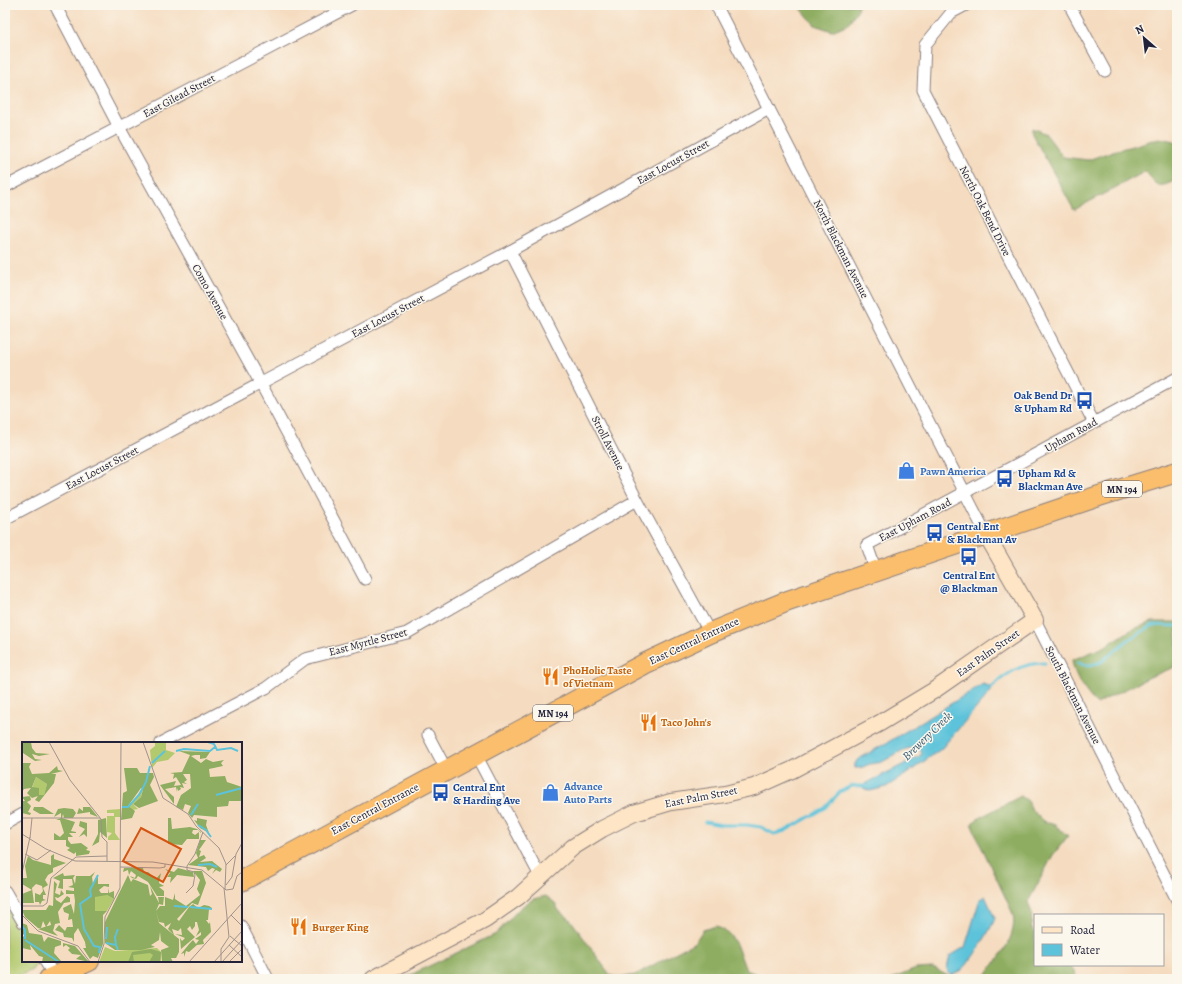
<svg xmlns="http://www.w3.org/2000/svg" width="1182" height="984" font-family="Alegreya,serif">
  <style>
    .green { fill: #b3c96e; stroke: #6a7654 }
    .forest { fill: #8ead61; stroke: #58684e }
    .water { fill: #5dc3da; stroke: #40728a }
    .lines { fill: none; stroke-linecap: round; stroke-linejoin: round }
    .stream { stroke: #5dc3da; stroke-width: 3 }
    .street-casing { stroke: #8c7f7e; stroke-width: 13 }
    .secondary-casing { stroke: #8c7f7e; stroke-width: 18 }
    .highway-casing { stroke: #8c7f7e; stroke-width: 22 }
    .street { stroke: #fff; stroke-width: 11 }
    .secondary { stroke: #fde5c5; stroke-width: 16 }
    .highway { stroke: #fabe6d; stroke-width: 20 }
    .labels { text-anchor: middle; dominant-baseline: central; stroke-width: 3; stroke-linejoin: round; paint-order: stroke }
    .shield { fill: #fbf7ec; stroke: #636270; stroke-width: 1 }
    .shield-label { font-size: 10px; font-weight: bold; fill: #22223b }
    .street-label { font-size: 11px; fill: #22223b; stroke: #fbf7ec }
    .transit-label { font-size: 11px; font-weight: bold; fill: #164399; stroke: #fbf7ec; text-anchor: start }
    .shop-label { font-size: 11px; font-weight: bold; fill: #366cbe; stroke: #fbf7ec; text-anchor: start }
    .food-label { font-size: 11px; font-weight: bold; fill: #c56008; stroke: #fbf7ec; text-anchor: start }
    .water-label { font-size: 12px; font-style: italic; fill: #375a73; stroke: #fbf7ec }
    .inset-river { fill: none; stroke: #5dc3da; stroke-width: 2 }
    .inset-road { fill: none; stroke: #a1928b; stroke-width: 1 }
    .view { fill: #d45411; fill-opacity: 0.15; stroke: #d45411; stroke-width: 2 }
    .inset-edge { fill: none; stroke: #22223b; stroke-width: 2 }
  </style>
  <rect width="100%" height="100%" fill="#fbf7ec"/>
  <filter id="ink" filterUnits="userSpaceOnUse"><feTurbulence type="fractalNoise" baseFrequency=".025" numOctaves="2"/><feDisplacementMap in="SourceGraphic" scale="8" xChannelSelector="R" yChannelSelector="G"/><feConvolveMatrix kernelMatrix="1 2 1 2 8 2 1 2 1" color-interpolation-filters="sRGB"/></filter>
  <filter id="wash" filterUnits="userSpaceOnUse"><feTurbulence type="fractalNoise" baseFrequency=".012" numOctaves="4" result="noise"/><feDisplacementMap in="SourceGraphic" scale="16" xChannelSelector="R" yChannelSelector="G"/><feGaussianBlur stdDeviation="0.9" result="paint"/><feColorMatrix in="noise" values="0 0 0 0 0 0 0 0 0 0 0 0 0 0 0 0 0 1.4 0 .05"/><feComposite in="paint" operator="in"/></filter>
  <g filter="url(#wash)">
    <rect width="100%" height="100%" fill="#f5dcc0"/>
    <polygon class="green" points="5,905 23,937 23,961 37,962 32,970 11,979 5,979"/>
    <g class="forest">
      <polygon points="798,5 859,5 858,9 848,24 832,31 815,25"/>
      <path d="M1032,128L1046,134L1063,157L1088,160L1113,151L1136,145L1159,138L1175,141L1177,143V181L1176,180C1158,189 1156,187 1146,171L1074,210L1032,134Z"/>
      <path d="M1152,622H1177V666L1150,677L1096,704C1086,692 1074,677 1072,660L1104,647L1131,630Z"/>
      <path d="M1021,796L1028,801L1032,810L1043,821L1055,825L1068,836L1053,855L1028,902L1032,914L1031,927L1035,932V965H1070L1078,979H983C996,960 1018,939 1013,914L973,828L972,823L979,818Z"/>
      <polygon points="546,896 555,903 559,911 570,919 610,975 619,978 635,975 695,942 703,930 716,926 729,934 736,944 746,970 770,979 402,979 496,934 520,908 533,899"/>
      <polygon points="933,968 954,979 892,979 916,969"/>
    </g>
    <g class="water">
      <path d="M983,684L989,686L992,690L941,749L905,775L886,787L870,791L863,788L865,784L918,757L922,754C921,750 918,746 914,747C903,748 892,757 882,762C879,763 874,763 870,764C864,766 863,768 855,768V763L862,757L890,741Z"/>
      <path d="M985,896L995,918C991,930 972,960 963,969C960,972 956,973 952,975L948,973L947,968L950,956L965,947L980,899Z"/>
    </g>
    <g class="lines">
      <g class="stream">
        <polyline points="1077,663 1089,666 1101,662 1128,640 1153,625 1177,626"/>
        <path d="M988,690C1006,674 1020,663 1045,663"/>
        <polyline points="705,822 722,825 747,825 761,827 774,834 785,831 825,808 840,792 851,786 867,786"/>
      </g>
    </g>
  </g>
  <g filter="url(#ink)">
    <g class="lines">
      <defs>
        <g id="street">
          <polyline points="55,5 119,127 261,384 365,579"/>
          <polyline points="716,5 986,534"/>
          <polyline points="966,5 951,13 925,45 923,90 1094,423"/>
          <polyline points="1071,5 1072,10 1105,71"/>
          <polyline points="5,187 352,5"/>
          <polyline points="510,251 637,500 710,633"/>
          <polyline points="5,519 510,251 769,109"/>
          <polyline points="876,571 867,545 1177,378"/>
          <polyline points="1035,620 1177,900"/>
          <polyline points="428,735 447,771"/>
          <polyline points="161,743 266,688 305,659 407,633 637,500"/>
          <polyline points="476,755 540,876"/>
          <polyline points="5,824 23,814"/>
          <polyline points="5,891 23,922"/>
          <polyline points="241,926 268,979"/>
          <polyline points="45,961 55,977"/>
        </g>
        <polyline id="secondary" points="373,979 485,920 518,897 573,847 602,829 634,813 671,802 725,794 754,787 792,770 880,723 933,691 1035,620 986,534"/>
        <g id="highway">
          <polyline points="241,881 646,663 710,633 788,601 1099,496 1177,472"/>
          <polyline points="49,979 89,961"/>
        </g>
      </defs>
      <use href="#street" class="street-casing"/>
      <use href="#secondary" class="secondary-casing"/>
      <use href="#highway" class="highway-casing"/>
      <use href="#street" class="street"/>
      <use href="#secondary" class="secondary"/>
      <use href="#highway" class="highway"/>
    </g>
  </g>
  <defs>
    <symbol id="bus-bare" viewBox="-9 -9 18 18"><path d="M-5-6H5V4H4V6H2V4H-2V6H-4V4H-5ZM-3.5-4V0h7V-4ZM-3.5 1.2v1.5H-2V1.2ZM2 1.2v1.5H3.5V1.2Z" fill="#1a4fb4" stroke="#fbf7ec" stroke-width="2.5" paint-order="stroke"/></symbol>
    <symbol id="shop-bare" viewBox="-9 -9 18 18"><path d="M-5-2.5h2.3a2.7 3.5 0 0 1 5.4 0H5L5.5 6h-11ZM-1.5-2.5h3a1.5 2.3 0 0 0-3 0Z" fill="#3f7fe0" stroke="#fbf7ec" stroke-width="2.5" paint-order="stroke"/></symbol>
    <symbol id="restaurant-bare" viewBox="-9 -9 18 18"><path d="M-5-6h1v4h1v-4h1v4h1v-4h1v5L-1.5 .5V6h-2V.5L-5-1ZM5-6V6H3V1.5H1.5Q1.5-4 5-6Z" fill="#e8710a" stroke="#fbf7ec" stroke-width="2.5" paint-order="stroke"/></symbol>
  </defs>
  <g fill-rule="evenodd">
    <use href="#bus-bare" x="1072" y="388" width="25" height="25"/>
    <use href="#shop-bare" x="894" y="458" width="25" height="25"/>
    <use href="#bus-bare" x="992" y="466" width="25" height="25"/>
    <use href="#bus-bare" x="922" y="520" width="25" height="25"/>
    <use href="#bus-bare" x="956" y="544" width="25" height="25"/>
    <use href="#restaurant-bare" x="538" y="664" width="25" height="25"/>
    <use href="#restaurant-bare" x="636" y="710" width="25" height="25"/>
    <use href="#shop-bare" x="538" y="780" width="25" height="25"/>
    <use href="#bus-bare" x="428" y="780" width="25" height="25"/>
    <use href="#restaurant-bare" x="286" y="914" width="25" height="25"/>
  </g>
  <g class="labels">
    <g class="shield">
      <rect x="1102" y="481" width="40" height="16" rx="3"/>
      <rect x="533" y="705" width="40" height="16" rx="3"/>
    </g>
    <g class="shield-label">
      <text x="1122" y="489">MN 194</text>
      <text x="553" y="713">MN 194</text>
    </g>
    <g class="street-label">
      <text transform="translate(179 96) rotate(-28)">East Gilead Street</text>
      <text transform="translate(673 162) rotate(-29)">East Locust Street</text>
      <text transform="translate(985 211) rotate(63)">North Oak Bend Drive</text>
      <text transform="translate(841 249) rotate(63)">North Blackman Avenue</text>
      <text transform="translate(210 292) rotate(61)">Como Avenue</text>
      <text transform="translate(388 316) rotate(-28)">East Locust Street</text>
      <text transform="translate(1071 435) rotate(-29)">Upham Road</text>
      <text transform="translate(608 443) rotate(63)">Stroll Avenue</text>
      <text transform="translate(102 468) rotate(-28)">East Locust Street</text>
      <text transform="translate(915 520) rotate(-28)">East Upham Road</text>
      <text transform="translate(694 641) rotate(-25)">East Central Entrance</text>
      <text transform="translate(368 642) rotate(-15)">East Myrtle Street</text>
      <text transform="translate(988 653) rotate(-35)">East Palm Street</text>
      <text transform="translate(1073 695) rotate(63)">South Blackman Avenue</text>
      <text transform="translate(701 797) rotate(-11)">East Palm Street</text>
      <text transform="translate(375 809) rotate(-28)">East Central Entrance</text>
    </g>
    <g class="transit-label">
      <text x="1072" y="395" text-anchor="end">Oak Bend Dr<tspan x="1072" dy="13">&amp; Upham Rd</tspan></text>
      <text x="1018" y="473">Upham Rd &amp;<tspan x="1018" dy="13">Blackman Ave</tspan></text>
      <text x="947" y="526">Central Ent<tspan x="947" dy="13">&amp; Blackman Av</tspan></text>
      <text x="969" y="575" text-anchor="middle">Central Ent<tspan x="969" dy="13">@ Blackman</tspan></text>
      <text x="453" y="787">Central Ent<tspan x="453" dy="13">&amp; Harding Ave</tspan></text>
    </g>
    <g class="shop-label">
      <text x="920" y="471">Pawn America</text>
      <text x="564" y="786">Advance<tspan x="564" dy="13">Auto Parts</tspan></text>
    </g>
    <g class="food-label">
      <text x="563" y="670">PhoHolic Taste<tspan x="563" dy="13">of Vietnam</tspan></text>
      <text x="661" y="722">Taco John's</text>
      <text x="312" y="927">Burger King</text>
    </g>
    <g class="water-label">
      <text transform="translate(927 736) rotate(-44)">Brewery Creek</text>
    </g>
  </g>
  <g transform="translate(22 742)">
    <rect width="220" height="220" fill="#f5dcc0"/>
    <path d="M133,0H144V8L153,11L146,18L135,20L130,26L128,8L133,4ZM14,35L25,42L22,53H17L10,46ZM121,46L119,55L111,62L116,67L110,68L106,65ZM98,67V75H93V91L98,98H86V95L90,91L85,90V74H92V71H85V68ZM76,152L85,153L92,157L85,169H73V155ZM83,205L93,209L135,206L139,210V220H77Z" fill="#b3c96e"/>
    <path d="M0,0H9L10,6L14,11L28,12L17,14L10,12L13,17L20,18L13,19L1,11L0,20ZM157,9L188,10L184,16L178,17V13H173L169,14L179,21L184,17L191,20L202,18L199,21L201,24L187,27L188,35L203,34L205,40L220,45V59H207L206,64L195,65V75L172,73L170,76L166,71L169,64L163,62L161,68L154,65L159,53L169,46L168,32H161L165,38L162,40L165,42L160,41L162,46L158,45L159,47L156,49L155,46V50L154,45L143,47L152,55V62L138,43L154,39L152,44L159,43L154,35L151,37L152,32L148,31L160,30L168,13ZM0,21H9L7,25L10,32L27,31L35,24L36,28L41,29L29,32H34L32,41L17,60L13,58L16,54L10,56L5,51L9,46L2,47L0,50ZM14,35L25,42L22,53H17V46L10,45ZM102,26H115L118,31H131L132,35L128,43L136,59L117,66L111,62L119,55L121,47L119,46L106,64L113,69L110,76L99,78L101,51L105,49ZM8,54L9,58L5,60L9,64L6,70L9,71L8,73L0,71V59H3L0,55ZM12,65H21L32,72H18L11,68ZM61,65H68L76,75L68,72V70L55,72L57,66L61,69ZM42,66L51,67L54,71L51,76H42L41,72L40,76L53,80L49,89L54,90V91H47L51,95H46V98L49,102L59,101L66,106L64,108L68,109L67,112L54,114V110L52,112L45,108L48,106L44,104V98H32V91L38,95L42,91L38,78H34L39,76V71L32,75L36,67ZM84,76L85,96L78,90L77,100L70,104L76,92V78ZM146,76H149L150,87L168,85L175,87L179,90V91L176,88H171L170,91L173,93L177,90V97H165L160,103L146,102ZM175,76L185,78L184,83L187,91L178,86L172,78L175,79ZM58,79L65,81V95L62,92L57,95L63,87L57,84ZM178,98H184L177,108L179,109L177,115L182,113L184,116L178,120L190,119L200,127L198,130L194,128L190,132L193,127L190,126L186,129L184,125L166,123L176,116L174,111ZM32,112V117L44,121L31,126V130L26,133L23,138L26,143L21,146L24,153H21V157L24,158L20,159L18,163L17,160H13V151L18,153L21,149L20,144L14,142L10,146L12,161H1L0,152L10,148L0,142L1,136H5L3,124L6,114L11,118L29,123V114ZM102,126H121L122,130H126L134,137L139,131L137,141L142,144L137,145L142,149V154H135L126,140L116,134L114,137L110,136L108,134L113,136L114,133L109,129L107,133L106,128L101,130ZM156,126L171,130L172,135L155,133L148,141L149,135H145L148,131L143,127L152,130ZM171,129H180L184,141L176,163L170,161L155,177L157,179L167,165L170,169L167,165L171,162L176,166L182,163L187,164L190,166L187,167L186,178H184L187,182L188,180L189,190L181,198L182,202L175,203L167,210L164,209L162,215V211L159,212L168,201L171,198L174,202L177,198L173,197L179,193V190L174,194L177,188L175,180H173V184L170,188L168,184L165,187L173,195L159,207L158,196L160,199L163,196L153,192L160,193L159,186L156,189L150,187L152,193L146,187L149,181L143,185L142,181L137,180L134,169L138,164H143V155L151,158L153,151V157L164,164L178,153L175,147L178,138ZM73,130L70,135L71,142L76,133V142H87V145L82,144L77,148L79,151H86L87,146V151L92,149V157L85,153L73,155V169H85L81,173V202L76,216L71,214L68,217L61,206H64L63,200L56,186L52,192V200L50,196L42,195L41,191L33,188L37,183L43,189L45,185H51L50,177L46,178L47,172L42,170L41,166L49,162L52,172L53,159L52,152H44V148L52,149V146L46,145L51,143L50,137H41V147L36,146L38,139L31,136L41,131L42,134L53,133L51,136L53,142L54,134H68ZM106,133L109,140L111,137L126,143L128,154L130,152L128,144L137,161L136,155H142L141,163L137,162L134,169L137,181L157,197V210L154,216H149L151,220H140L139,208L147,205L139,199L138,190L137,198L129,203L133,205L119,208H93L83,201V180ZM32,139L35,142L33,151L38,153L39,148L42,152L36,156L33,155L34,158L39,161L45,154L48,156V160L42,161L36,170L38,181L33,182L31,189L36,194L16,187L29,183L28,179L24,185L21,179L19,186H16L3,175L0,168H24L27,163L31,164ZM0,181L5,183L7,191L20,193L22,200L26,195L39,199V203L33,205L32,211L40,220H20L21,215L17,214L8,203L9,208L0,206V195L3,194L0,191ZM41,201L53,204L67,220L54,217L59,213L50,212L46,208L48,206L44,203L41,205ZM129,207L139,210L138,220H127L131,213L128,211L111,213L112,220H106L110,210Z" fill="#8ead61" fill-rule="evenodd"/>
    <path class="inset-river" d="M186,0L192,2L195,8L209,6L216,9M154,9L162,7L188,9L193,5M130,21L143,9M194,53L220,46M100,65H106L117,53L124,40L128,24M169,73L176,62M176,83L184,88L189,95M176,123L188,122L195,125M76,133L68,148L69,154L58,162L62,187L72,204L78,205L77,211M152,164L166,165M168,165L190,167M0,184L3,188V197M84,197L85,185M3,198L37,220M84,201L94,203L96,208M94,203L93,195L96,187"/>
    <path class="inset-road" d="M27,0L48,38L79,77L80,95L85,100V119M121,0L141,56L166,72L174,84L197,106L204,122L203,147M0,76H78M0,92L24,107L53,119L131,120L180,128L204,148M8,96L10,76M3,112L15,118L29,108M204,123L213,114M98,125L138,126L143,125V122M0,131L8,95M204,143L210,135L214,112L220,101M204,148L211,147L215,134L220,130M164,151L171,144L173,133L172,130L165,128V124L173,112L181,90M0,164H21L25,161L29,136L54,115L85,114M0,173L16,189L56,204L68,220M209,173L220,184M208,194L220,204M207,203L220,215M76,220L82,202L83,175L98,146L99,0M167,220L220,161M192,220L220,189M199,220V207L207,195L202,146M200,220L220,198M207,220L220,207"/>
    <path class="view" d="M119,86L159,107L141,140L101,119Z"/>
    <rect width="220" height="220" class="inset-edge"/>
  </g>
  <rect width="1182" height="984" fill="none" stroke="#fbf7ec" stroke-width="20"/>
  <rect x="1034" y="914" width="130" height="52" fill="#fbf7ec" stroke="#a4a2a5"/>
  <rect x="1042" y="927" width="20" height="6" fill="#fde5c5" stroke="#a4a2a5"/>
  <text x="1070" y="934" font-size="12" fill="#22223b">Road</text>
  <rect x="1042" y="944" width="20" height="12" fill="#5dc3da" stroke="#a4a2a5"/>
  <text x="1070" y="954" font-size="12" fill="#22223b">Water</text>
  <g transform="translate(1144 38) rotate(332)" stroke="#fbf7ec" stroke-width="3" paint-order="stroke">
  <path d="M0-3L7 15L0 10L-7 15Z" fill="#22223b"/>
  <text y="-6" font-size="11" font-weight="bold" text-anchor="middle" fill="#22223b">N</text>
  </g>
</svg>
